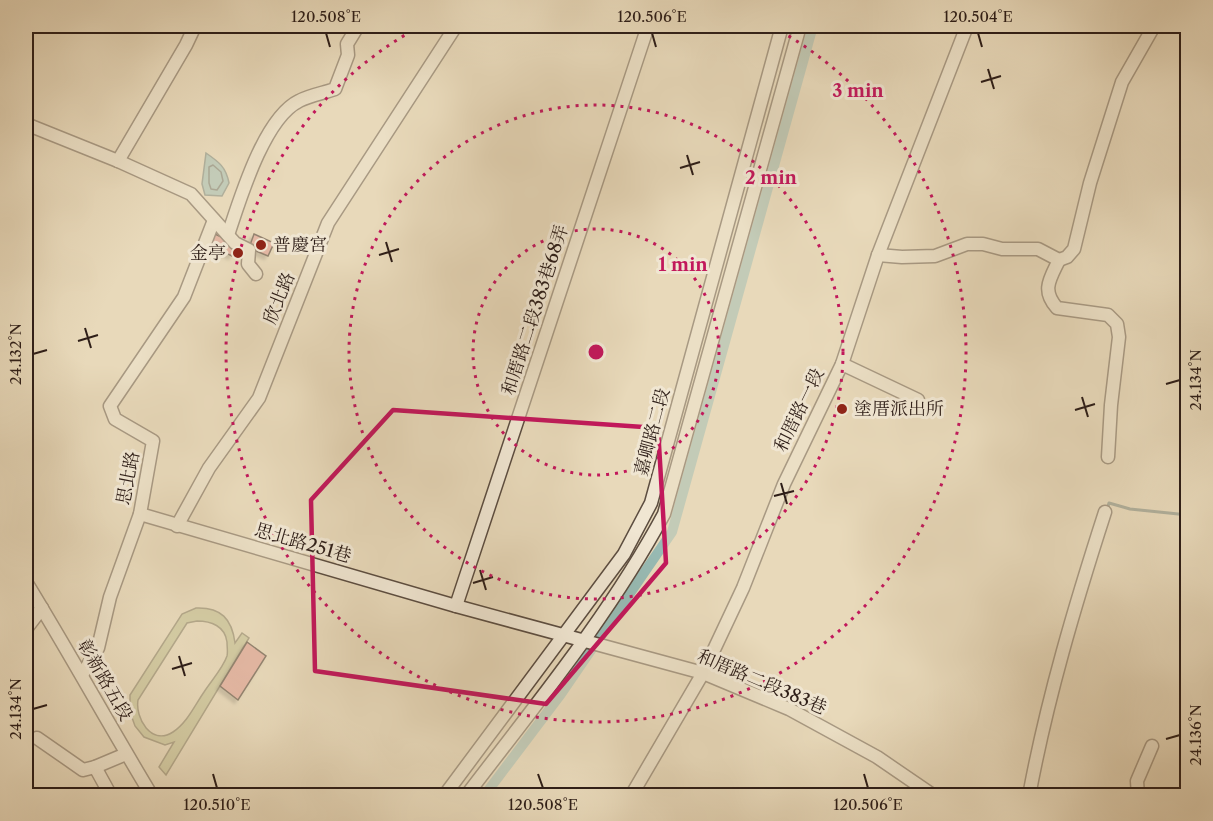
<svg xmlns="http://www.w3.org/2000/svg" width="1213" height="821" font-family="'Libre Caslon Text','Noto Serif TC',serif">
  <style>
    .green { fill: #bdbd8b; stroke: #766e52; stroke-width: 1.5; fill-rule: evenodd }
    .water { fill: #97bab3; stroke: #6d7c75; stroke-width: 1.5 }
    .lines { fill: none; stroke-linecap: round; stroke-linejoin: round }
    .shore { stroke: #626c66; stroke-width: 1.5 }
    .stream { stroke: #6d7c75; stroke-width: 3 }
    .canal { stroke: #97bab3; stroke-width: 10 }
    .building { fill: #e1918a; stroke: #2e1e18; stroke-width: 1.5; filter: url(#shadow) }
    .minor-casing { stroke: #5c4d40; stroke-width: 15 }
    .minor { stroke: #f0e6d2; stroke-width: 12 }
    .marked { fill: none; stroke: #c2185b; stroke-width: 4.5; stroke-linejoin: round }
    .ticks { fill: none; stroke: #2e1e18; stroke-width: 2 }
    .ring { fill: none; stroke: #c2185b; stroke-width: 3; stroke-dasharray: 3 6 }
    .poi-dot { fill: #8f2418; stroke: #f0e6d2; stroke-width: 2 }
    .labels { text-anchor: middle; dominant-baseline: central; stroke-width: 6; stroke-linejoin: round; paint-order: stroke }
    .poi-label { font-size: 18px; fill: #2e1e18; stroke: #f0e6d2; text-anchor: start }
    .street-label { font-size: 18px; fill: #2e1e18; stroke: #f0e6d2 }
    .centre { fill: #c2185b; stroke: #f0e6d2; stroke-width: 3 }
    .ring-label { font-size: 18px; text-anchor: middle; font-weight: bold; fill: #c2185b; stroke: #f0e6d2; stroke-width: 6; stroke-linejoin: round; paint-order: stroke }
    .neatline { fill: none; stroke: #2e1e18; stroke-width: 2 }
    .ticks-label { font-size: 15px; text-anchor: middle; fill: #2e1e18 }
  </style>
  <defs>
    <filter id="shadow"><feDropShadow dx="-3.5" dy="3.5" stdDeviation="1.5" flood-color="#0004"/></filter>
  </defs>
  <rect width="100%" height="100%" fill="#e8d9ba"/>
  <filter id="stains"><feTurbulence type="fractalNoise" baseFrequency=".00333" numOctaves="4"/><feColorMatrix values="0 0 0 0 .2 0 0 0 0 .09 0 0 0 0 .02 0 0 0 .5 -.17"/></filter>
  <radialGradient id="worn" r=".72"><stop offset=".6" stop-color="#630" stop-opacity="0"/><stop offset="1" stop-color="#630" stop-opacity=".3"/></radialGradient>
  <path class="green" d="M196,608C221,607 232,619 235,643L242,633L249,638L166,775L159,767L174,742L165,745L144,737L135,726L130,712V695L182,614ZM197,621C211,621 225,626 227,642C227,647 228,652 227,656C223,668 211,681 204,692C195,705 187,723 173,732C151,746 135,718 138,700L187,623Z"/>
  <path class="water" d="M206,153C219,162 226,167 229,183L222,196L205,195L202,184Z"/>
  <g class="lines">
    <polygon class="shore" points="213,165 221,172 223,181 217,190 211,189 209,183 209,167"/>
    <polyline class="stream" points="1107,510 1109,503 1130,509 1188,515"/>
    <polyline class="canal" points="484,796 561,694 672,532 813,26"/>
  </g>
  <g class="building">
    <polygon points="215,234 238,245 232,256 209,245"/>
    <polygon points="254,234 274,243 268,256 249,248"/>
    <polygon points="247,642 266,656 238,700 220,686"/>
  </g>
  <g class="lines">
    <defs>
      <g id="minor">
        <polyline points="26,124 118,161 191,194 235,243 249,250 248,264 256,274"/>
        <polyline points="118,161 186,45 195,26"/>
        <path d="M228,235C240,199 264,118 299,101C310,95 324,93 335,89L348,55L347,44L358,26"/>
        <polyline points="878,255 902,257 935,256 967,244 983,244 1002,249 1038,249 1059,260 1067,257 1074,249 1090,183 1122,82 1154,26"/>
        <path d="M1059,260C1050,279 1041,290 1057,308L1108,315L1117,324L1119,337L1111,405L1108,457"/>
        <polyline points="842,364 918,400"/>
        <polyline points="140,514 456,606 703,673 789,709 877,757 934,796"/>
        <polyline points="177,526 209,468 259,398 328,223 456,26"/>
        <path d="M26,582C69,652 109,725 152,796"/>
        <polyline points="456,606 648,26"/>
        <polyline points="26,629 42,608"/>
        <polyline points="82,675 98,648 110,597 140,514 153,441 115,419 110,406 184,297 214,220"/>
        <polyline points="37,738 83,770 95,767 126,754"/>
        <polyline points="95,767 111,796"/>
        <polyline points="444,796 624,554 651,503 782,26"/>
        <path d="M466,796C536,704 609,616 664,514L800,26"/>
        <polyline points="631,796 703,673 743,588 784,484 842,364 878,255 967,26"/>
        <path d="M1029,796C1047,699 1075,605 1105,512"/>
        <polyline points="1138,796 1137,781 1152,746"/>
      </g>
    </defs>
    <use href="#minor" class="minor-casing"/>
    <use href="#minor" class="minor"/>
  </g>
  <path d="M0 0H1213V821H0ZM393,410L658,428L666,563L546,704L315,671L311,500Z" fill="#e8d9ba" fill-opacity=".55" fill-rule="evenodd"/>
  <path class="marked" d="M393,410L658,428L666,563L546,704L315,671L311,500Z"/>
  <path class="ticks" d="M326,33L330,47M652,33L656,47M978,33L982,47M988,69L994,89M981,82L1001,76M687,155L693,175M680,168L700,162M386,242L392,262M379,255L399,249M85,328L91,348M78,341L98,335M33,354L47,350M1166,384L1180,380M1082,397L1088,417M1075,410L1095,404M781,483L787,504M774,496L794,491M480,570L486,590M473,583L493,577M179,656L185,676M172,669L192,663M33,709L47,705M1166,739L1180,735M213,774L217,788M538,774L543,788M864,774L868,788"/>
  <g class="ring">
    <circle cx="596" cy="352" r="123"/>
    <circle cx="596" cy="352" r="247"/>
    <path d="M773 27A370 370 0 1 1 419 27"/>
  </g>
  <g class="poi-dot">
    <circle cx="261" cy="245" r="6"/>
    <circle cx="238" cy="253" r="6"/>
    <circle cx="842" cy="409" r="6"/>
  </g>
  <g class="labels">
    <g class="poi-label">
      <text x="273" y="245">普慶宮</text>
      <text x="226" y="253" text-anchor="end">金亭</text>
      <text x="854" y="409">塗厝派出所</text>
    </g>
    <g class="street-label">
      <text transform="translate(279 298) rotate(-68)">欣北路</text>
      <text transform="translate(535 310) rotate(-72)">和厝路二段383巷68弄</text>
      <text transform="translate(799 410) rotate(-64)">和厝路一段</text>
      <text transform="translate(652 432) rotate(-75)">嘉卿路二段</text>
      <text transform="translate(128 478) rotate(-79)">思北路</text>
      <text transform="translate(303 543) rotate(16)">思北路251巷</text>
      <text transform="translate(105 680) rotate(60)">彰新路五段</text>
      <text transform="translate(762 682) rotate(23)">和厝路二段383巷</text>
    </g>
  </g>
  <circle cx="596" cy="352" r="9" class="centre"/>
  <g class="ring-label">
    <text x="858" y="97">3 min</text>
    <text x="771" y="184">2 min</text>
    <text x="683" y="271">1 min</text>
  </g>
  <rect width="1213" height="821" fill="none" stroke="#e8d9ba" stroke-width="66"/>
  <rect x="33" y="33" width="1147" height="755" class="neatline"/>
  <g class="ticks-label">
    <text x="326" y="22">120.508°E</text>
    <text x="652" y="22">120.506°E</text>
    <text x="978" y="22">120.504°E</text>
    <text transform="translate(16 354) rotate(-90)" y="5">24.132°N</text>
    <text transform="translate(1196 380) rotate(-90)" y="5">24.134°N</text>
    <text transform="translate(16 709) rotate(-90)" y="5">24.134°N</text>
    <text transform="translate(1196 735) rotate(-90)" y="5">24.136°N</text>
    <text x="217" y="810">120.510°E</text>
    <text x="543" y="810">120.508°E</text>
    <text x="868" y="810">120.506°E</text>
  </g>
  <rect width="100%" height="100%" filter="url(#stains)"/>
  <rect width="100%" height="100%" fill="url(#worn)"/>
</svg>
